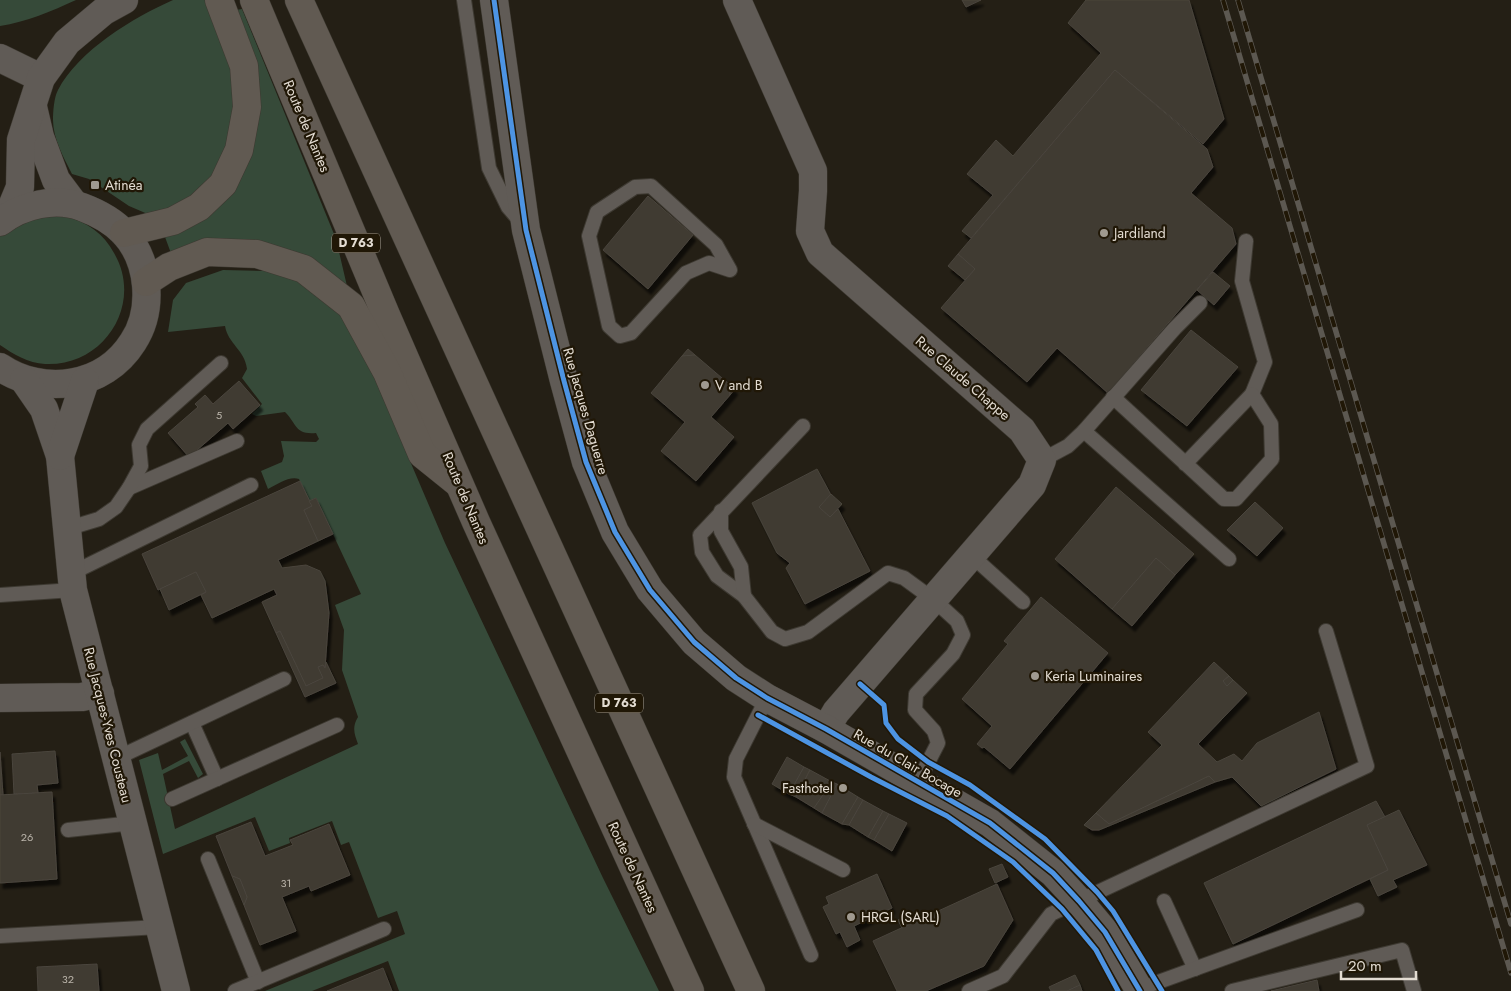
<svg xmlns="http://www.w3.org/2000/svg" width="1511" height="991" font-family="Jost,sans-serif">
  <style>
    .green { fill: #364a39 }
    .building { fill: #3f3a31; stroke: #4a453d; filter: url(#shadow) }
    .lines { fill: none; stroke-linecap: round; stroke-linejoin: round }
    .service-casing { stroke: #3d3931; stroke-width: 16 }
    .minor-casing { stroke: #3d3931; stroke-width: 29 }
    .tertiary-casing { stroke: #3d3931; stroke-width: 29 }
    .trunk-casing { stroke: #3d3931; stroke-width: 29 }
    .path { stroke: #635f59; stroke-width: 3; stroke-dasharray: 5 2.5; stroke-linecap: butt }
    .service { stroke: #605b56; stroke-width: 14 }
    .minor { stroke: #605b56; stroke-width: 28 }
    .tertiary { stroke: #605b56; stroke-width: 28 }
    .trunk { stroke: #615a52; stroke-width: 28 }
    .rail-casing { stroke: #5c5851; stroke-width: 5.5 }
    .rail { stroke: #201706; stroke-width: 4; stroke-dasharray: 11; stroke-linecap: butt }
    .cycleway-casing { stroke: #201706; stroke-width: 8 }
    .cycleway { stroke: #4d94e3; stroke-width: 5 }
    .poi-dot { fill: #a09a90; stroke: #201706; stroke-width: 2 }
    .labels { text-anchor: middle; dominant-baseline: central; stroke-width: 4.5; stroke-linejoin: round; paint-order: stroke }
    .number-label { font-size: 11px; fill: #bab4aa }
    .shield { fill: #201706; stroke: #a8a195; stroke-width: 1 }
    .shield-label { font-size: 12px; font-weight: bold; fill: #e3dcd2 }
    .street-label { font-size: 14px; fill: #e3dcd2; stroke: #201706 }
    .poi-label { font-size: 14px; fill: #e3dcd2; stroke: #201706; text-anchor: start }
  </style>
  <defs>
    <filter id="shadow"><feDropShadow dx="3" dy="5.5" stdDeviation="1" flood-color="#0009"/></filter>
  </defs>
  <rect width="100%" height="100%" fill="#241f15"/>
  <g class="green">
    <path d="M0,0H76C52,11 26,22 0,26Z"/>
    <path d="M173,0H210L221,33L236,88L227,153L207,184L179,208L150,215L129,206L89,179L72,174C64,158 53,139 53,120C53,112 54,97 58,90C78,51 134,17 173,0Z"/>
    <polygon points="242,9 336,239 347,286 322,267 172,256 165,237 241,169 236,10"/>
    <path d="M40,216C49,216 59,215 67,217C87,222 104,234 114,253C144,304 104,367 45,364C28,363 13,354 0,345V235Z"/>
    <path d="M223,270L269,271L308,282L343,318L366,358L445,543L603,878L659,991H399L388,961L312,991H265L405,934L397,911L378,918L349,842L341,845L332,821L289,838L290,843L269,851L255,817L163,854L139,760L158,753L162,770L188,756L180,742L185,739L203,774L198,778L189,761L163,774L175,829L358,744C354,733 352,727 358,717L342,670L344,630L335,605L361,594L316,498L309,501L299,479C289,476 278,484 268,489L261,471L282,462L284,456L281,441L316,442L319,439L316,433C295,435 297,424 285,412L256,416L252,414L262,404L242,378L247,369C245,350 228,344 225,326L168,332L173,300L186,283Z"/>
  </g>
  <g class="building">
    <polygon points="962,0 981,0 966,7"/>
    <polygon points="1086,0 1189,0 1224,119 1203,144 1115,70 971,238 962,231 993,195 967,174 996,140 1013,156 1101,53 1068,23"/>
    <polygon points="1115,70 1207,149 1213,167 1191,193 1232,228 1236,244 1108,393 1057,348 1027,382 941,308 975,269 958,254"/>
    <polygon points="648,196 693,235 648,289 603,250"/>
    <polygon points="958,254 975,269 965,280 948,266"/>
    <polygon points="1213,272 1230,286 1214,305 1197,290"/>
    <polygon points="1191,330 1238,367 1187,426 1141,390"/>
    <polygon points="688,349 695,355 682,356"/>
    <polygon points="695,355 729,384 730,395 711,417 734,437 696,481 661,451 685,422 651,393 682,356"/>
    <polygon points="239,381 260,405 233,429 228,423 189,457 168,433 198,407 195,404 205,395 213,404"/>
    <polygon points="729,384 735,389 730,395"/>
    <polygon points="817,469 831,495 819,507 830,517 838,509 870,571 805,604 786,568 790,563 777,553 752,503"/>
    <polygon points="300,481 312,506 304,510 318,541 278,560 282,568 306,565 320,571 325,581 329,613 325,668 323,665 318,667 323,678 306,686 280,631 276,633 262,602 277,595 274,589 212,618 201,595 206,592 196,572 158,590 142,554"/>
    <polygon points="1116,487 1194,554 1175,575 1156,558 1112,609 1055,559"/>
    <polygon points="831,494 842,504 830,517 819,507"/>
    <polygon points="316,498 333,534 318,541 304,510 312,506 309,501"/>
    <polygon points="1255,502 1283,528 1257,556 1227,530"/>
    <polygon points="1156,558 1175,575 1132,626 1112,609"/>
    <polygon points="196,572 206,592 169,610 160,589"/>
    <polygon points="1041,597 1108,653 1010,769 984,747 982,748 977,744 992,726 962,699 1008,644 1004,641"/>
    <polygon points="280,631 306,686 323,678 318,667 323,665 325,668 326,662 336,683 305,697 276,633"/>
    <polygon points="1214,662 1229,676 1223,681 1227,686 1233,680 1247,693 1198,744 1217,762 1234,754 1242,761 1257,743 1319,712 1336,769 1261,806 1232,777 1215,782 1209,776 1109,824 1096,813 1162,745 1148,732"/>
    <polygon points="1229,676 1233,680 1227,686 1223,681"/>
    <polygon points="55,751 58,783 37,785 38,793 14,794 12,754"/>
    <polygon points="0,752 3,795 0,795"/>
    <polygon points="787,757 804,767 789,794 772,784"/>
    <polygon points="804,767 810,770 796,797 789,794"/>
    <polygon points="810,770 832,782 814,808 796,797"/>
    <polygon points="1209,776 1215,782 1099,830 1092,830 1084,825 1096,813 1109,824"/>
    <polygon points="832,782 837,784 822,813 814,808"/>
    <polygon points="837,784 858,797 842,824 822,813"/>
    <polygon points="52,792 57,879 0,883 0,795"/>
    <polygon points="858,797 863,800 849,825 842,824"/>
    <polygon points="863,800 883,811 868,837 849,825"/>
    <polygon points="1376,801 1385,817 1367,825 1388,870 1233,944 1204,883"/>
    <polygon points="1399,810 1427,865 1393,880 1397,887 1378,896 1370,879 1388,870 1367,825"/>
    <polygon points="883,811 889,814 874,840 868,837"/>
    <polygon points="889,814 907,823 892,851 874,840"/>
    <polygon points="251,822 265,856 293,845 290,840 329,824 350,875 311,891 309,886 282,897 296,931 260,945 244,905 247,897 240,879 232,876 216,836"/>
    <polygon points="1002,864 1008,877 995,883 989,869"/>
    <polygon points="877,874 892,908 854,926 860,940 847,947 840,932 836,934 823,907 829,904 826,897"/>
    <polygon points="232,876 240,879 247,897 244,905"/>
    <polygon points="997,884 1013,920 984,966 926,991 897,991 873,941"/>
    <polygon points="910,914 914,922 902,928 898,920"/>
    <polygon points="97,964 99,991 38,991 37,967"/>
    <polygon points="383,968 392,991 327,991"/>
    <polygon points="1075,975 1080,985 1067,991 1051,991 1049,987"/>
    <polygon points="1317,980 1319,991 1271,991"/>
    <polygon points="1080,985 1082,991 1067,991"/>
  </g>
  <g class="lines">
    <defs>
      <g id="service">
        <polyline points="464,0 489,168 508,207 520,221"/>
        <polygon points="651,186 716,245 730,270 709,263 686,273 631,333 620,336 609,326 589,236 597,212 635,187"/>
        <polyline points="1246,241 1242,281 1265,362 1252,394"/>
        <polyline points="1113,397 1224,499 1236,499 1272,459 1271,424 1252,394 1185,464"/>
        <polyline points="803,426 700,535 702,552 717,576 744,596 772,632 785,639 808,632 888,573 904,578 934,600 957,621 963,635 953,654 916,694 915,710 934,731 938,743 918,782"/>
        <polyline points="1084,431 1229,559"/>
        <polyline points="1042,460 1068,446 1084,431 1175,328 1200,303"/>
        <polyline points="129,488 237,441"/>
        <polyline points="721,511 721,531 741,567 744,596"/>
        <polyline points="66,529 99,519 116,507 129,488 141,466 139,445 147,429 221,363"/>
        <polyline points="972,556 1023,602"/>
        <polyline points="70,574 251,485"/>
        <polyline points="0,595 73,590"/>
        <polyline points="767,698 736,759 734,777 811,955"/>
        <polyline points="192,723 217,779"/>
        <polyline points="117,758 284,679"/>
        <polyline points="172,799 337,725"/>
        <polyline points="754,824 843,870"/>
        <polyline points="68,830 133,823"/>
        <polyline points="208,859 258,982"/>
        <polyline points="1164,901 1195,969"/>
        <polyline points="0,936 159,927"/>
        <polyline points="1139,989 1357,910"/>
        <polyline points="235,991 384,929"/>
        <polyline points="969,991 1003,976 1051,914 1367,766 1326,631"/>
        <polyline points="1232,991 1402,950 1414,991"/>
      </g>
      <g id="minor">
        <polyline points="737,0 813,171 813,191 810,231 820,253 1022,430 1042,460 1032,485 836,712 826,729"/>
        <polyline points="0,58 41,78"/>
        <polyline points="0,698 82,697 100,693"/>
      </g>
      <g id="tertiary">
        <polyline points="494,0 526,230 564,381 586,462 615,532 650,590 694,642 736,678 767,698 826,729 990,823 1053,873 1079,901 1105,932 1140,991"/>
        <polyline points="33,107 40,137 56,180 74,204"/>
        <polyline points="8,216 20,187 21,140 41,78 67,42 104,11 124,0"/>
        <path d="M0,222C22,205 55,197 82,207C98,213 112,220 124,233C150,261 154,310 133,342C104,388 43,396 0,367"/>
        <polyline points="24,380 44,409 60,456 73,590 176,991"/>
        <polyline points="60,456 85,381"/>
      </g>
      <g id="trunk">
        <polyline points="254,0 386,315 476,522 690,991"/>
        <polyline points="299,0 751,991"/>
        <polyline points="124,233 173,221 199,207 223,184 239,150 247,107 244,66 219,0"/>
        <polyline points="146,282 169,267 207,252 257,254 304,269 351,306 387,372 422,454 458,483"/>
      </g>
    </defs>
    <use href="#service" class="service-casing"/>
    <use href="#minor" class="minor-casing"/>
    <use href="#tertiary" class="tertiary-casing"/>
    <use href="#trunk" class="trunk-casing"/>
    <polyline class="path" points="880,702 884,705 886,723 897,738"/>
    <use href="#service" class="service"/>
    <use href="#minor" class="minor"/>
    <use href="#tertiary" class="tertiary"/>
    <use href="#trunk" class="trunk"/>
    <defs>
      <g id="rail">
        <polyline points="1223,0 1511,973"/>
        <polyline points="1238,0 1511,924"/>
      </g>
    </defs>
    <use href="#rail" class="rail-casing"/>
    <use href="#rail" class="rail"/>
    <defs>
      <g id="cycleway">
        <polyline points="494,0 526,230 564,381 586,462 615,532 650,590 694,642 736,678 767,698 826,729 990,823 1053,873 1079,901 1105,932 1140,991"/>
        <polyline points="860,684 884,705 886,723 898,739 928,762 970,785 1045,839 1097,892 1113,911 1162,991"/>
        <polyline points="758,715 871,777 947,816 1013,862 1062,909 1096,950 1118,991"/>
      </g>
    </defs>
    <use href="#cycleway" class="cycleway-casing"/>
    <use href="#cycleway" class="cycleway"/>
  </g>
  <g class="poi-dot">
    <rect x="90" y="180" width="10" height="10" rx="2.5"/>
    <circle cx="1104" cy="233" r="5"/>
    <circle cx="705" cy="385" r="5"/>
    <circle cx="1035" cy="676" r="5"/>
    <circle cx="843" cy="788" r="5"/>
    <circle cx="851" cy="917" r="5"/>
  </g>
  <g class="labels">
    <g class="number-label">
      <text x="219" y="415">5</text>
      <text x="27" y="837">26</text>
      <text x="286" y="883">31</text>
      <text x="68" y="979">32</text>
    </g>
    <g class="shield">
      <rect x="332" y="233.5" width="48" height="19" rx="4"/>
      <rect x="595" y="693.5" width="48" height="19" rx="4"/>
    </g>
    <g class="shield-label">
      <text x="356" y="243">D 763</text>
      <text x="619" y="703">D 763</text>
    </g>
    <g class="street-label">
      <text transform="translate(307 126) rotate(67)">Route de Nantes</text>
      <text transform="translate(963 378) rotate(41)">Rue Claude Chappe</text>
      <text transform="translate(586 411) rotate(74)">Rue Jacques Daguerre</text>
      <text transform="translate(466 498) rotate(67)">Route de Nantes</text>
      <text transform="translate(108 725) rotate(76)">Rue Jacques-Yves Cousteau</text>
      <text transform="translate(908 763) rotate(30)">Rue du Clair Bocage</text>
      <text transform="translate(633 867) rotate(65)">Route de Nantes</text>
    </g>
    <g class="poi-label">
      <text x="105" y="185">Atinéa</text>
      <text x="1114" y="233">Jardiland</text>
      <text x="715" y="385">V and B</text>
      <text x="1045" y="676">Keria Luminaires</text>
      <text x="833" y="788" text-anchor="end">Fasthotel</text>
      <text x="861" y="917">HRGL (SARL)</text>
    </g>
  </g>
  <path d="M1341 971v8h75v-8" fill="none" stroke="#e3dcd2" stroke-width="2.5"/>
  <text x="1348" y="971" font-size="15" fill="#e3dcd2" stroke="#201706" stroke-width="4" paint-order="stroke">20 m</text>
</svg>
